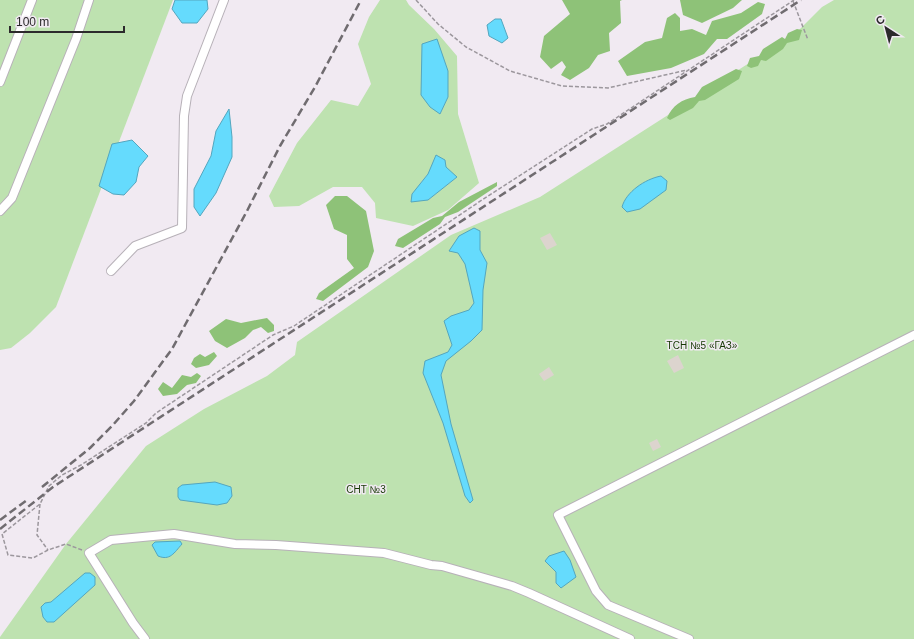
<svg xmlns="http://www.w3.org/2000/svg" width="914" height="639" font-family="Arial,sans-serif">
  <style>
    .green { fill: #bee2b0; fill-rule: evenodd }
    .forest { fill: #8ec278 }
    .water { fill: #65dbfd; stroke: #54a6be }
    .building { fill: #dcd4ce }
    .lines { fill: none; stroke-linecap: round; stroke-linejoin: round }
    .minor-casing { stroke: #b7b1b8; stroke-width: 10 }
    .path { stroke: #9c979d; stroke-width: 1.5; stroke-dasharray: 4 2; stroke-linecap: butt }
    .minor { stroke: #fff; stroke-width: 8 }
    .rail { stroke: #706c70; stroke-width: 2.5; stroke-dasharray: 8 4; stroke-linecap: butt }
    .labels { text-anchor: middle; dominant-baseline: central; stroke-width: 3; stroke-linejoin: round; paint-order: stroke }
    .park-label { font-size: 10px; fill: #163803; stroke: #f1eaf2 }
  </style>
  <rect width="100%" height="100%" fill="#f1eaf2"/>
  <g class="green">
    <polygon points="0,0 173,0 56,307 30,333 11,348 0,350"/>
    <path d="M380,0H406L409,5L434,29L457,56L458,114L479,183L448,210L413,226L376,218L375,203L362,187H333L299,206L274,207L269,196L297,143L331,100L358,106L371,84L358,44L369,17ZM422,44L448,97L440,114L422,71ZM428,174L457,177L428,200L419,185Z"/>
    <polygon points="834,0 914,0 914,639 0,639 0,637 66,544 146,446 204,409 267,376 295,355 297,342 451,235 540,197 796,33 822,7"/>
  </g>
  <g class="forest">
    <polygon points="562,0 622,0 620,1 621,23 609,33 610,51 598,55 589,68 570,80 561,75 566,67 562,61 551,69 540,57 544,36 570,14"/>
    <polygon points="680,0 742,0 733,8 702,23 683,15"/>
    <polygon points="758,2 765,4 762,14 727,39 717,39 704,54 671,68 627,76 618,61 645,42 662,38 667,18 675,13 680,18 680,31 692,29 706,35 712,21 741,13"/>
    <polygon points="797,29 802,30 799,40 787,43 783,49 766,61 761,60 758,66 751,68 747,66 750,58 759,56 763,49 782,37 785,39 788,33"/>
    <path d="M736,69L742,71L739,79L705,100L699,101L693,108L670,120L667,118C672,106 682,99 695,97L702,87Z"/>
    <polygon points="497,182 497,186 458,212 445,217 440,224 403,248 395,246 398,239 433,218 442,216 459,202"/>
    <polygon points="335,196 347,196 366,211 374,251 368,267 323,301 316,299 319,293 354,268 347,259 347,235 334,229 326,205"/>
    <polygon points="267,318 274,325 274,331 268,333 261,327 253,330 245,338 227,348 215,341 209,331 226,319 241,323"/>
    <polygon points="214,352 217,356 209,365 196,368 191,364 194,358 200,354 205,357"/>
    <polygon points="197,373 201,376 196,383 187,385 177,394 163,396 158,389 163,382 172,388 182,375 191,377"/>
  </g>
  <g class="water">
    <polygon points="175,0 207,0 208,9 197,23 182,23 172,9"/>
    <polygon points="495,19 501,19 508,38 502,43 489,36 487,25"/>
    <polygon points="437,39 448,71 448,97 440,114 430,107 421,95 422,44"/>
    <polygon points="229,109 232,137 232,157 216,193 200,216 194,207 194,189 211,156 216,131"/>
    <polygon points="132,140 148,156 139,167 136,182 124,195 113,194 99,186 112,144"/>
    <polygon points="436,155 445,160 446,167 457,177 428,200 411,202 412,194 428,174"/>
    <path d="M661,176L667,181L666,190L640,209L627,212L622,207C626,192 645,179 661,176Z"/>
    <polygon points="474,228 480,231 480,250 487,263 483,290 482,330 471,341 446,361 441,375 451,424 473,500 470,503 465,496 443,423 423,373 425,361 448,352 452,345 444,321 451,316 469,310 474,303 465,264 458,253 449,251 459,236"/>
    <polygon points="215,482 231,487 232,496 227,503 217,505 180,500 178,497 178,488 182,485"/>
    <path d="M180,541L182,544C174,553 170,561 158,556L152,545L155,542Z"/>
    <polygon points="564,551 570,560 576,577 561,588 556,583 556,572 545,561 549,556"/>
    <polygon points="85,573 90,573 95,577 95,585 54,622 47,622 43,617 41,607 45,603 51,602"/>
  </g>
  <g class="building">
    <polygon points="550,233 557,245 547,250 540,238"/>
    <polygon points="678,355 684,368 674,373 667,361"/>
    <polygon points="549,367 554,375 544,381 539,374"/>
    <polygon points="657,439 661,447 653,451 649,443"/>
  </g>
  <g class="lines">
    <defs>
      <g id="minor">
        <polyline points="0,82 32,0"/>
        <polyline points="0,211 12,198 76,39 89,0"/>
        <polyline points="111,271 135,246 182,228 184,116 187,96 224,0"/>
        <polyline points="145,639 133,623 89,553 111,540 174,534 235,544 276,545 384,553 431,565 442,566 512,586 529,593 630,639"/>
        <polyline points="689,639 608,605 596,591 558,515 914,335"/>
      </g>
    </defs>
    <use href="#minor" class="minor-casing"/>
    <g class="path">
      <polyline points="416,0 438,24 466,47 510,71 562,86 608,88 687,70"/>
      <polyline points="793,1 808,40"/>
      <polyline points="40,504 37,535 48,550"/>
      <polyline points="82,550 66,544 48,550 33,558 8,555 2,534 40,504 49,486 62,475 81,465 146,423 156,413 273,335 294,326 482,200 592,129 607,124 794,0"/>
    </g>
    <use href="#minor" class="minor"/>
    <g class="rail">
      <polyline points="42,487 90,448 112,426 134,401 172,349 247,211 280,146 315,87 361,0"/>
      <polyline points="0,520 27,500"/>
      <polyline points="0,529 53,487 801,0"/>
    </g>
  </g>
  <g class="labels">
    <g class="park-label">
      <text x="702" y="345">ТСН №5 «ГАЗ»</text>
      <text x="366" y="489">СНТ №3</text>
    </g>
  </g>
  <g transform="translate(886 28) rotate(324)" stroke="#f1eaf2" stroke-width="3" paint-order="stroke">
  <path d="M0-3L7 15L0 10L-7 15Z" fill="#2c2a2c"/>
  <text y="-6" font-size="11" font-weight="bold" text-anchor="middle" fill="#2c2a2c">С</text>
  </g>
  <path d="M10 26v6h114v-6" fill="none" stroke="#2c2a2c" stroke-width="2"/>
  <text x="16" y="26" font-size="12" fill="#2c2a2c" stroke="#f1eaf2" stroke-width="3" paint-order="stroke">100 m</text>
</svg>
